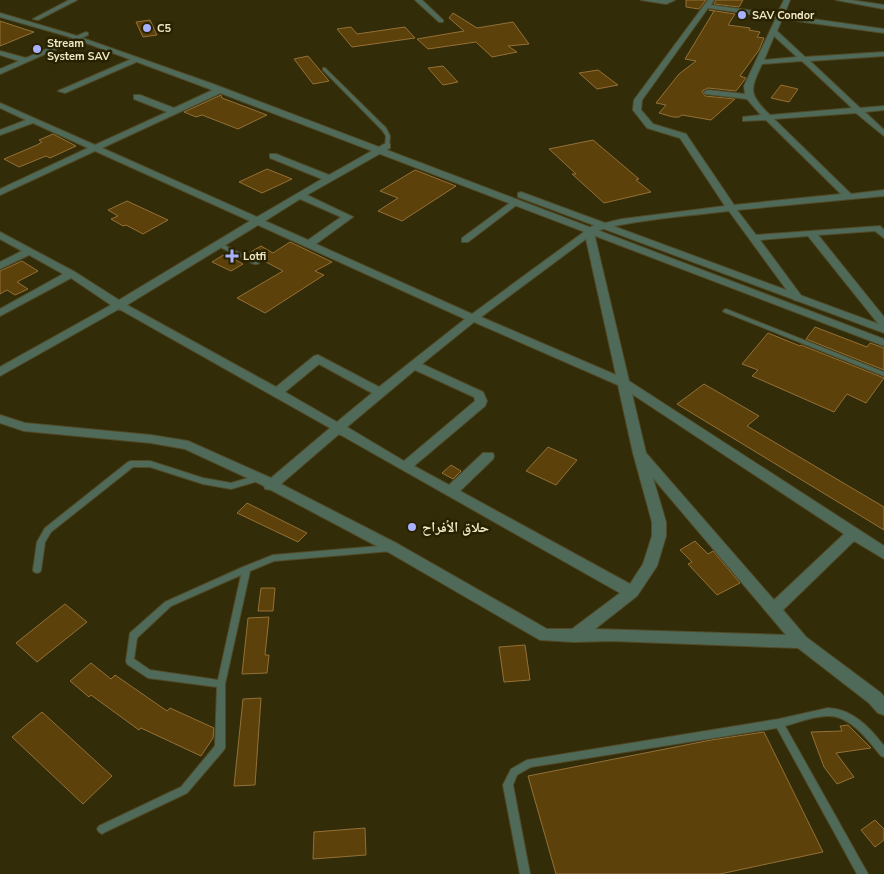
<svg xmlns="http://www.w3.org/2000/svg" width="884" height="874" font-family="'Nunito Sans','Noto Naskh Arabic',sans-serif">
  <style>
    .building { fill: #5d410a; stroke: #937037 }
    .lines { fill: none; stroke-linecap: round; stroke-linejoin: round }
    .service-casing { stroke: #514a27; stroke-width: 2 }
    .minor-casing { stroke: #514a27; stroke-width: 2 }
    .tertiary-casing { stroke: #514a27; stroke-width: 2 }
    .service { fill: #506a5a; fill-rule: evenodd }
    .minor { fill: #506a5a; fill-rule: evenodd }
    .tertiary { fill: #506a5a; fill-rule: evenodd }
    .poi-dot { fill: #a7b1fc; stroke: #292200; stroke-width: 2 }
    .labels { text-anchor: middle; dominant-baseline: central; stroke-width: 5; stroke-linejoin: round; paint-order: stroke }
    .far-poi-label { font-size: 11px; font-weight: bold; fill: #eee8c7; stroke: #292200; text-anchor: start }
    .poi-label { font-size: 14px; font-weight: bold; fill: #eee8c7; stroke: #292200; text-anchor: start }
  </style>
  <rect width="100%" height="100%" fill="#332c09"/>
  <g class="building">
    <polygon points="686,0 706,0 699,9 686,7"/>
    <polygon points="716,0 743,0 739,7 714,4"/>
    <polygon points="709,10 735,14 728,25 750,28 749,30 760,32 757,37 764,38 759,50 740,76 746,78 736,91 708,88 702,91 705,96 735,99 711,120 682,115 679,117 673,117 659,113 666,105 656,103 679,74 696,61 685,59 714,11"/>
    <polygon points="453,13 477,28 513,22 529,44 508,46 517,52 492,57 476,42 428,49 417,39 464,31 449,18"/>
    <polygon points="150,20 157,35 143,37 136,22"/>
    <polygon points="0,21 24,29 34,32 0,46"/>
    <polygon points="351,27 357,34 405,27 415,38 352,47 337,29"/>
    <polygon points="308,56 329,81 313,84 294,59"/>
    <polygon points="443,66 458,82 443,85 428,68"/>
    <polygon points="598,70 618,85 597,89 579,73"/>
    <polygon points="781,85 798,89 789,102 771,98"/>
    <polygon points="221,95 222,98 267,115 238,129 202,115 196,117 184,112"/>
    <polygon points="53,134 76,146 50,158 46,156 19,167 4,159 37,145 42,142 39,140"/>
    <polygon points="593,140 639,179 636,180 651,192 604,203 572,174 576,174 549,149"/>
    <polygon points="267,169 292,179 262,193 239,182"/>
    <polygon points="415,170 456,186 402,221 378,211 398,198 380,191"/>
    <polygon points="127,201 168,220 143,234 126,225 123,226 111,219 118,216 108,210"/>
    <polygon points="290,242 332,262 315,271 324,275 265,313 237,298 283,271 249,253 261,246 273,253"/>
    <polygon points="225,254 243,264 231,271 212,262"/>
    <polygon points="22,261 38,271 17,282 28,289 15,295 7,290 0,294 0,271"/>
    <polygon points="815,327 867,347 870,343 884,348 884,370 806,339"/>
    <polygon points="768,333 800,346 801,345 884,378 866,403 847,394 834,412 752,376 758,370 742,364"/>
    <polygon points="704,384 759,416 747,426 884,507 884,530 677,404"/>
    <polygon points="548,447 577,460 556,485 526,471"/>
    <polygon points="451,465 461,471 453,479 442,473"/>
    <polygon points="247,503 307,533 298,542 237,513"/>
    <polygon points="695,541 708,554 713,551 740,583 717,595 688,564 692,562 680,550"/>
    <polygon points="261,588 275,588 273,611 258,611"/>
    <polygon points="65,604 87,622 37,662 16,643"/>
    <polygon points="269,617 265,655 269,655 267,673 242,674 248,618"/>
    <polygon points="525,645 530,680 504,682 499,647"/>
    <polygon points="91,663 111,679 115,675 167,711 170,708 214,728 213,738 201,756 141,728 139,730 91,695 89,697 70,681"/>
    <polygon points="261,698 255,785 234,786 243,699"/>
    <polygon points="42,712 112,776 83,804 12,737"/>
    <polygon points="848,725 871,748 836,753 854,777 837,784 824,767 811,732 842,731 840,726"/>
    <polygon points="764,732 823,852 720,874 556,874 528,776 711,740"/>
    <polygon points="875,820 884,829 884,840 875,847 861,830"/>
    <polygon points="365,828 366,855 313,859 314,832"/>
  </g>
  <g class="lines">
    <defs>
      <g id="service">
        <polygon points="323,68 325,68 386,128 390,136 389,147 385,146 386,136 382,130 323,70"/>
        <polygon points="218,242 258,262 259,263 258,264 254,264 216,245 216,243"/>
        <polygon points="726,309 884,372 884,376 724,312 723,311 724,310"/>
        <polygon points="131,461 150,461 203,478 231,483 259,475 262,476 263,478 262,480 231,489 203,484 150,467 133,467 51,532 45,542 41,570 40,572 37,573 34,572 33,570 37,542 45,528 128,462"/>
        <path d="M391,545L394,546L395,548L394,550L391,551L274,561L250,571L225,684V748L223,751L187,793L105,832L102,834L99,832L97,829L99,826L181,787L215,746L217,687L148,678L127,664L126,661L130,633L165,602L243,567L273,555ZM241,575L218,680L150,670L134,659L137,638L171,606Z"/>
        <path d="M828,708C853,709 870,728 884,746V757L881,756C869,741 850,715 828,716C814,716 799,722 785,726L868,874H857L777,728L531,767L517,775L513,785L530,874H520L503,785L511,769L527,760L779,719Z"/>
      </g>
      <g id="minor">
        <polygon points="69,0 77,0 38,20 33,19"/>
        <polygon points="415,0 422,0 443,20 443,22 439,22"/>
        <polygon points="641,0 675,0 666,4"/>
        <path d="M708,0H714L711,5L777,14L784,0H790L784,15L884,29V33L782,19L777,31L805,57L884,52V56L810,61L860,108L884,106V110L865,112L884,130V136L856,113L774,119L851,194L884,190V196L737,210L756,235L880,226L884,230V238L875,231L818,235L884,317V327L880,326L808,236L760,240L803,298L798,301L794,300L729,211C704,214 610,222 594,233L629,381L884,546V559L854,541L783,610L806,637L881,693L884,697V715L878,713L869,703L798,648L611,641L574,642L540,640L388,552L271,490L265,489L264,486L254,481L185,449L151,443L24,431L0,423V415L25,423L151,435L188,441L271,478L330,428L119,309L0,376V367L111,305L71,278L0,316V309L63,274L29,255L0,269V262L22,251L0,239V232L75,272L119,300L250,221L95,151L0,195V189L88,148L33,123L0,135V130L26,120L0,108V103L95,145L167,112L134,99V95H140L174,108L217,88H223V92L102,148L257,217L322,179L270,158V154H276L329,175L384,144H390V148L307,195L353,217L316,244L472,314L592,226L622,219L725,206L680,138L647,128L633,110L634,100ZM708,8L776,18L744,86L745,94L708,90L704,92L705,94L747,99L761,115L743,117V121L766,120L841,194L734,205L686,134L653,124L641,110L642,100ZM774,36L797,57L764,60ZM802,61L852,108L770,115C748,94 750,90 762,64ZM300,199L341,217L308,240L265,221ZM258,225L465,319L379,387L318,355L314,356L276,387L127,305ZM586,239L616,375L481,317ZM474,322L618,385L633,453L652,522V536L643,564L630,584L460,491L493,459L494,456L493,453H483L449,485L414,466L485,406L487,401L483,392L422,364ZM319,364L372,393L337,422L285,392ZM415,370L474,397L475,401L404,461L347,427ZM632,394L844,534L774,600L646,453ZM339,434L620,593L572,629H547L398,544L281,484ZM653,478L786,635L595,629L637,596L657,566L666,536V522Z"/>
        <polygon points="836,0 851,0 884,5 884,9"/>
        <polygon points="86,32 88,33 88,35 0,74 0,69 19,61 0,55 0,51 26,58"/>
        <polygon points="134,58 141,60 65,93 58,91"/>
        <polygon points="515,199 518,200 518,204 468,242 462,242 462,238"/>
      </g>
      <g id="tertiary">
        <polygon points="0,13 74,35 213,84 884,339 884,346 207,88 70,37 0,17"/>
        <polygon points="521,192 884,326 884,333 518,197 518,193"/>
      </g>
    </defs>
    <use href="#service" class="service-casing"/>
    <use href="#minor" class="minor-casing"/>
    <use href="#tertiary" class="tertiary-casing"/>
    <use href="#service" class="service"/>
    <use href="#minor" class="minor"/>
    <use href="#tertiary" class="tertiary"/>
  </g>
  <g class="poi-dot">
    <circle cx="742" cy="15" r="5"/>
    <circle cx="147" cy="28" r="5"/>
    <circle cx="37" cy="49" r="5"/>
    <path d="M229.5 248.5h5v5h5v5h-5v5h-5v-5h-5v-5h5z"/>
    <circle cx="412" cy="527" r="5"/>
  </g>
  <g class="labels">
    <g class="far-poi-label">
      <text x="752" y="15">SAV Condor</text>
      <text x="157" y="28">C5</text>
      <text x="47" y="43">Stream<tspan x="47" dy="13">System SAV</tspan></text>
      <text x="243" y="256">Lotfi</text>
    </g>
    <g class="poi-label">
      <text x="422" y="527">حلاق الأفراح</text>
    </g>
  </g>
</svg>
